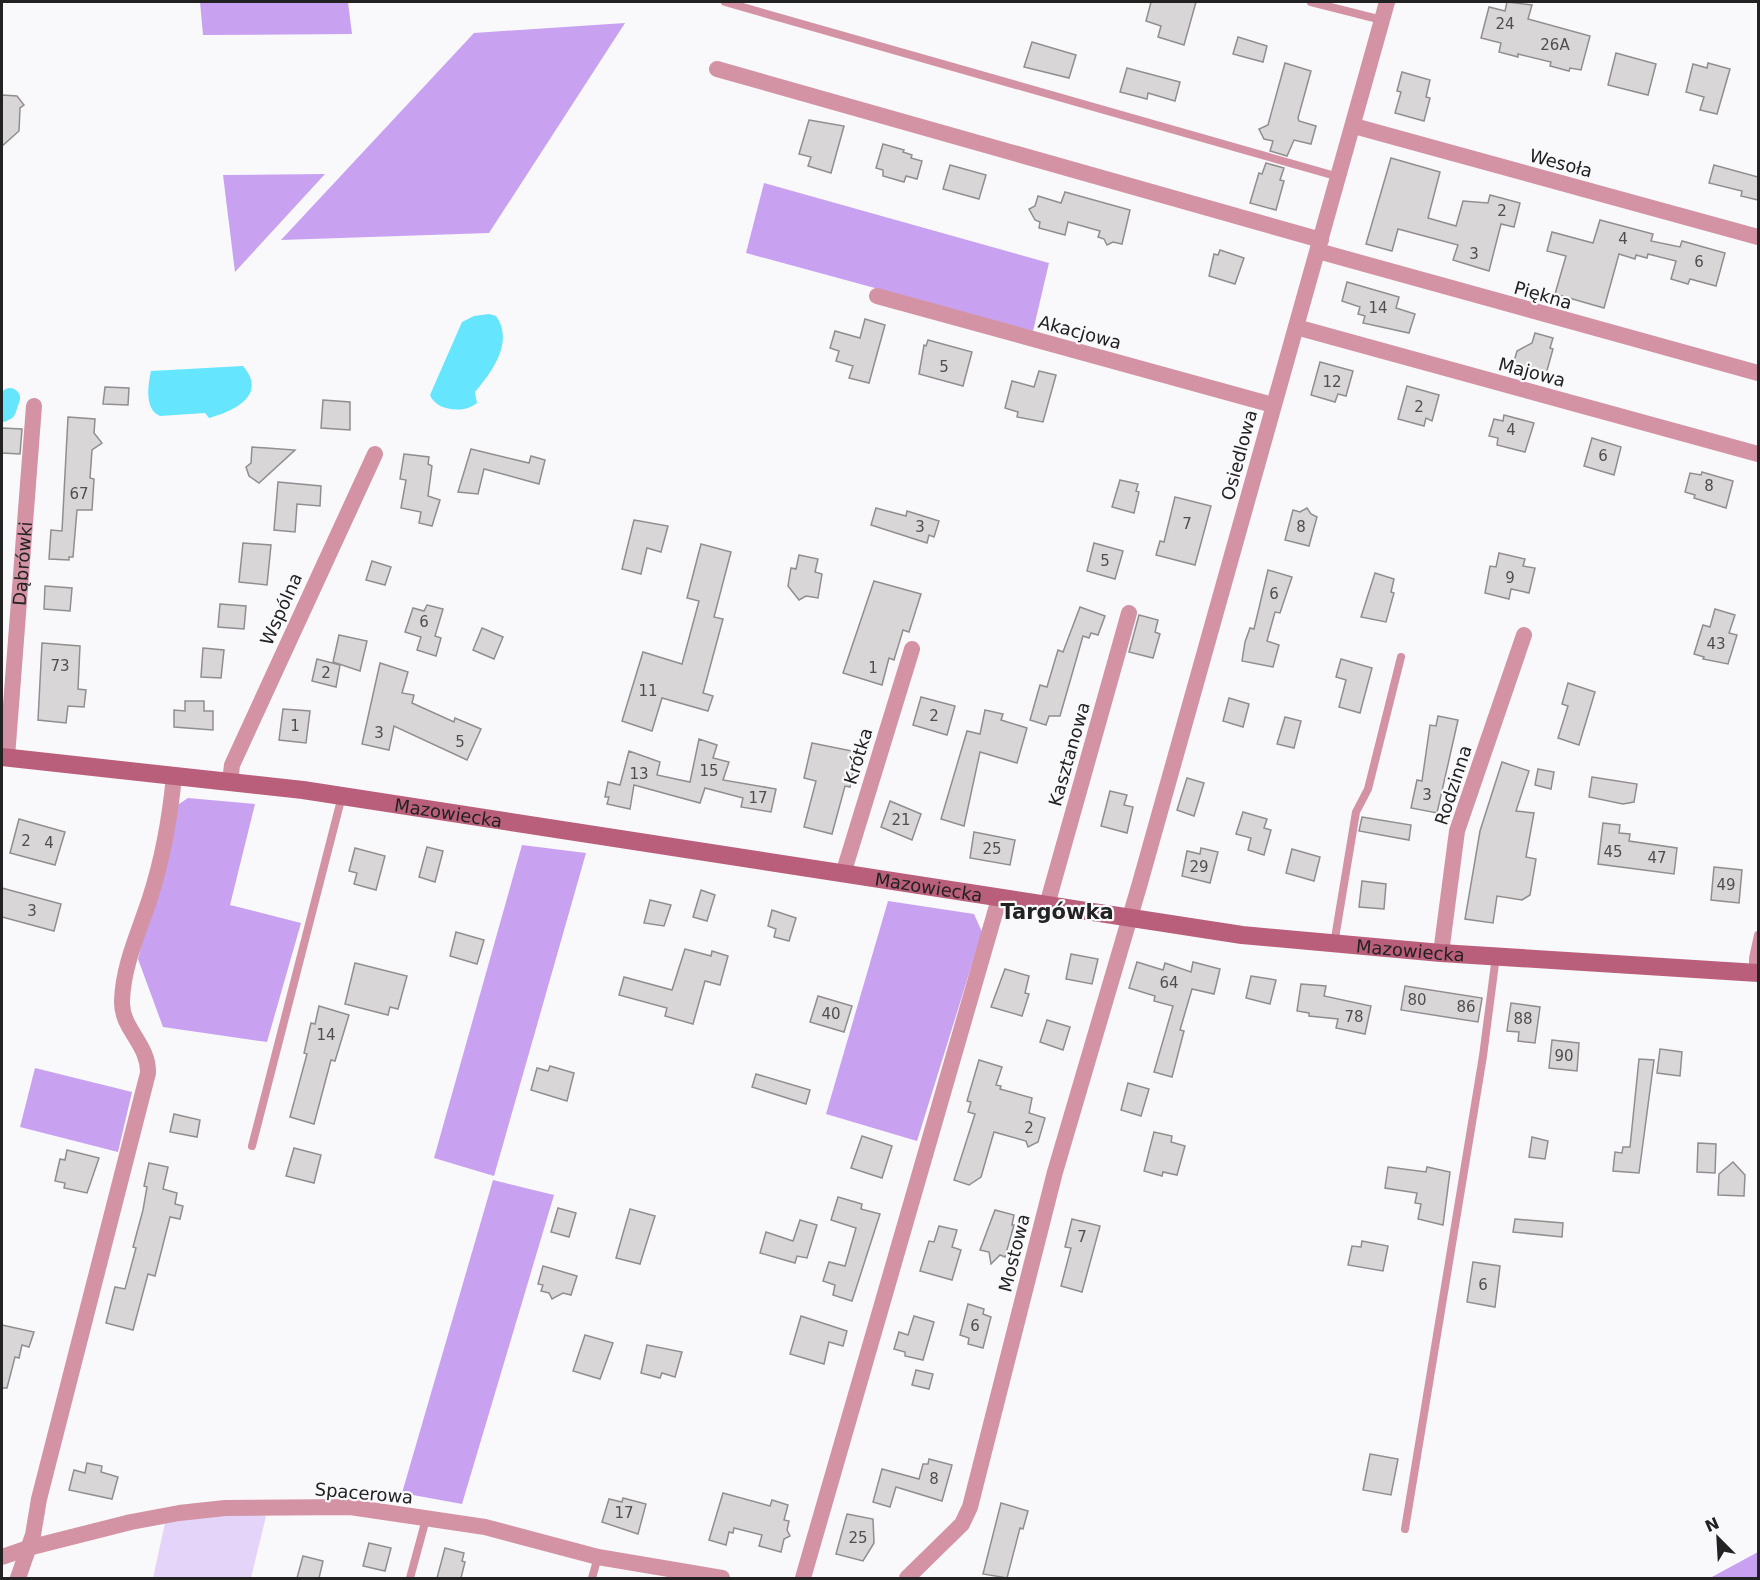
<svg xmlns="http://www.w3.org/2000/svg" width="1760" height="1580" font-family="'DejaVu Sans',sans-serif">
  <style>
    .green { fill: #e5d4f9 }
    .forest { fill: #c8a2f1 }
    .water { fill: #65e6fe }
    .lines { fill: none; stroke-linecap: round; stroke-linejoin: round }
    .canal { stroke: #65e6fe; stroke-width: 20 }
    .building { fill: #d9d6d7; stroke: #918e8f; stroke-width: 1.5 }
    .lane { stroke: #d393a4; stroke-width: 8 }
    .street { stroke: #d393a4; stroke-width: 16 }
    .secondary { stroke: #ba5f7b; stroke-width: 18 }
    .labels { text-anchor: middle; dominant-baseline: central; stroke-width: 4.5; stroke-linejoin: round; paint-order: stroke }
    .number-label { font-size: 15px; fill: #504f50 }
    .street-label { font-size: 18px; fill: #222223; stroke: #f9f8fb }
    .quarter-label { font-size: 21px; font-weight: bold; fill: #222223; stroke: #f9f8fb }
  </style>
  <rect width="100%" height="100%" fill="#f9f8fb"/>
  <polygon class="green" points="244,1513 266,1516 251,1578 153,1578 165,1523 207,1515"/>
  <g class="forest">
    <polygon points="200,2 348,2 352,34 203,35"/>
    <polygon points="625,23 489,233 281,240 474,33"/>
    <polygon points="325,174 235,272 223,175"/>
    <polygon points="764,183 1049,263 1033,331 746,253"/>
    <polygon points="188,798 255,804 230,905 301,923 267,1042 163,1027 138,959 176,806"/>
    <polygon points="522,845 586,853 494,1176 434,1158"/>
    <polygon points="888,901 974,914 982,932 917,1141 826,1114"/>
    <polygon points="35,1068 132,1092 118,1152 20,1127"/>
    <polygon points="493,1180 554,1195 462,1504 402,1493"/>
    <polygon points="1758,1552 1758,1578 1710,1578"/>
  </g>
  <g class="water">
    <path d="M489,314L496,316C514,341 493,371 475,392L477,403C464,414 436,411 430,395L462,322L474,316Z"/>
    <path d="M243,366C268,395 234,411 209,418L205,413L160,416C144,409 148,385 151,371Z"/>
  </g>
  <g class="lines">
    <polyline class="canal" points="2,412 6,410 10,398"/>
  </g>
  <g class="building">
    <polygon points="1151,2 1196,2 1184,45 1158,37 1161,26 1146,21"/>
    <polygon points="1507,2 1532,5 1528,19 1590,36 1581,70 1570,68 1569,71 1550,66 1551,62 1518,54 1518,57 1499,52 1501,43 1481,38 1489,7 1505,11"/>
    <polygon points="1238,37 1267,46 1263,62 1233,54"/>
    <polygon points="1032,42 1076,55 1069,78 1024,67"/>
    <polygon points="1616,53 1656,64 1648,95 1608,85"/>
    <polygon points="1285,63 1311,71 1298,118 1299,121 1316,126 1311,144 1294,140 1287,156 1270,151 1273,141 1264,139 1259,129 1268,125"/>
    <polygon points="1708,63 1730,69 1717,114 1700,110 1704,97 1686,92 1693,64 1707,68"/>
    <polygon points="1127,68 1180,82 1175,101 1148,93 1147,99 1120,92"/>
    <polygon points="1402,72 1430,80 1426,97 1430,98 1424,121 1395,113 1401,92 1397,91"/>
    <polygon points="2,95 17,96 24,105 20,108 19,131 2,146"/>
    <polygon points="809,120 844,126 831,173 808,166 811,157 799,154"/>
    <polygon points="883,144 904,150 903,152 912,155 911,158 922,161 917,179 906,176 904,182 883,176 883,170 876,168"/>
    <polygon points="1391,158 1440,172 1428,218 1456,226 1463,201 1488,203 1490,195 1520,203 1514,227 1501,224 1489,271 1453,260 1458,245 1398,229 1392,251 1366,244"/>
    <polygon points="1266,163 1284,168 1280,180 1284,181 1276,210 1250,203 1259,173 1262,174"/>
    <polygon points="950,165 986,175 979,199 943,189"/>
    <polygon points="1714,165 1758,177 1758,200 1741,196 1742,191 1709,183"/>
    <polygon points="1065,192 1130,210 1122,244 1113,242 1107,245 1104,239 1098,237 1100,231 1068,222 1065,235 1039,228 1040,222 1035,220 1029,209 1035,206 1038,196 1061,203"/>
    <polygon points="1600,220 1653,234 1651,241 1680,247 1682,241 1725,253 1716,286 1690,279 1688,284 1671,279 1676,261 1648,254 1647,258 1636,255 1635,259 1619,254 1604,308 1555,294 1566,256 1547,251 1552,232 1593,243"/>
    <polygon points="1220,250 1244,258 1235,284 1209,276 1214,254 1218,255"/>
    <polygon points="1347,282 1399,297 1396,308 1415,314 1409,333 1363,323 1365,316 1358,314 1360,307 1342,301"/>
    <polygon points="865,319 885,325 869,383 849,378 853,366 836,361 839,351 830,348 835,331 860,338"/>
    <polygon points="1535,333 1553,338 1550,348 1553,349 1546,374 1513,365 1517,351 1532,343"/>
    <polygon points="928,340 972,352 963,386 919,374 924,345 926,346"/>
    <polygon points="1320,362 1353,371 1346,396 1338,394 1335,402 1311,395"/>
    <polygon points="1039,371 1056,375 1043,422 1017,417 1018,412 1005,408 1012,381 1034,387"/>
    <polygon points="1407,386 1439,395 1432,421 1426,418 1424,426 1398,419"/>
    <polygon points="105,387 129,388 128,405 103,404"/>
    <polygon points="323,400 350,402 350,430 321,428"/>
    <polygon points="1504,415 1534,423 1525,452 1497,445 1498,438 1489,436 1494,419 1503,421"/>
    <polygon points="68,417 95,419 94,433 102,443 92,450 90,478 94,479 92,510 77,510 73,557 69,557 69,560 49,559 51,530 62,531"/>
    <polygon points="2,428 22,429 20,454 2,453"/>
    <polygon points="1592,438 1621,447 1614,475 1584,466"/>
    <polygon points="252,447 267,448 295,450 259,483 249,476 246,467 251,463"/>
    <polygon points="471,449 529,463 531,456 545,460 539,484 484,469 478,494 458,492"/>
    <polygon points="404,454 429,457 428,464 432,466 428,496 440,500 432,526 419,523 421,512 401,508 406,480 400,479"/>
    <polygon points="1702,472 1733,481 1726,508 1694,498 1695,495 1685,492 1690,473 1701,475"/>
    <polygon points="1120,480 1138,484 1136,491 1139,492 1134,513 1112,507"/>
    <polygon points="278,482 321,486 320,506 297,504 295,532 274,530"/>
    <polygon points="1175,497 1211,506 1195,565 1156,555 1160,541 1164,542"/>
    <polygon points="876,508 906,516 907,511 939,521 934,537 929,535 927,543 871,525"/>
    <polygon points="1307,508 1311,514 1317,517 1309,546 1285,540 1293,510 1300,512"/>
    <polygon points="634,520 668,526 661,552 647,548 641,574 622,569"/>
    <polygon points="243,543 271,545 267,585 239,582"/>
    <polygon points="1094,543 1123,551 1115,579 1087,571"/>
    <polygon points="701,544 731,552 714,617 723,619 703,693 713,696 708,711 662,698 652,731 622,721 643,652 682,664 699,601 687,598"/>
    <polygon points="1499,553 1525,559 1523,566 1535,568 1529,593 1511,589 1509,599 1485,593 1490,566 1496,567"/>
    <polygon points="799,555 818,559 815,572 822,574 818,598 806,596 799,600 788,586 791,568 796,569"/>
    <polygon points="372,561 391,567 385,585 366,580"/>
    <polygon points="1268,570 1292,577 1280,613 1275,612 1267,641 1279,645 1273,667 1242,661 1245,642 1250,628 1254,629"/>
    <polygon points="1375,573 1394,579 1391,592 1394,593 1386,622 1361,617"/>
    <polygon points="874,581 921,594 909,632 903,630 894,660 889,658 882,685 843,673"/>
    <polygon points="45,586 72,588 70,611 44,609"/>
    <polygon points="220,604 246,606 244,629 218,627"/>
    <polygon points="427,605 443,609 435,636 441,638 436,656 417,650 421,637 405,632 413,608 424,611"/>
    <polygon points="1080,607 1105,616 1098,635 1091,633 1089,638 1083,636 1060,716 1049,716 1046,725 1030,720 1040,685 1047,687 1058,650 1063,652"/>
    <polygon points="1715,609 1735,615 1729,633 1737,635 1728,664 1703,659 1704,657 1694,654 1703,625 1710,627"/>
    <polygon points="1139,615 1158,620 1155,632 1160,634 1153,658 1129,652"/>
    <polygon points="482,628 503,637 494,659 473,650"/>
    <polygon points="339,635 367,641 360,671 333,662"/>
    <polygon points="42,643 80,646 78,689 86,690 84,707 68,706 66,723 38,720"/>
    <polygon points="203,648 224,650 221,678 201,677"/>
    <polygon points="317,659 340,665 336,687 312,681"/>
    <polygon points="1341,659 1372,668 1360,713 1339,707 1346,680 1336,677"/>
    <polygon points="380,663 408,672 402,693 414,695 412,703 454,722 455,718 481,729 467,760 394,726 389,750 362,744"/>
    <polygon points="1568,683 1595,692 1579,745 1558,738 1568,706 1562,704"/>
    <polygon points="921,697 955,706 947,735 913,725"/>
    <polygon points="1229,698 1249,704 1243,727 1223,721"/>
    <polygon points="185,701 204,701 204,711 213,711 213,730 174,727 174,710 185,711"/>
    <polygon points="283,709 310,711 306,743 279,740"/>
    <polygon points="985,710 1003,714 1001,720 1027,728 1017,763 980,752 964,826 941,819 967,731 980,734"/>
    <polygon points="1438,716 1458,720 1437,813 1411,808 1417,780 1422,781 1430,725 1436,726"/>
    <polygon points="1285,717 1301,721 1294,748 1277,744"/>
    <polygon points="699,739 717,745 713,758 729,762 723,780 776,789 771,812 741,807 743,798 705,788 700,803 634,785 630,809 607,804 609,797 605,797 608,782 620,785 629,751 660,762 657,775 690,782"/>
    <polygon points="812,743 857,752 850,787 845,786 832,834 804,827 816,781 804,778"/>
    <polygon points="1502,762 1529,771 1516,811 1534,813 1526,857 1536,859 1530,895 1522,900 1497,896 1493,923 1465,919 1480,831"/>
    <polygon points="1538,769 1554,772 1551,789 1535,785"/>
    <polygon points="1592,777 1637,784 1634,802 1623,804 1589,797"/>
    <polygon points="1187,778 1204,783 1194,816 1177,810"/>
    <polygon points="1110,791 1127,795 1124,805 1133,807 1127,833 1101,826"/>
    <polygon points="890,801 921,814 912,840 881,827"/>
    <polygon points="1243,812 1267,819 1264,828 1271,830 1264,855 1248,850 1251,838 1236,834"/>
    <polygon points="1362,817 1411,825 1409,840 1359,831"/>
    <polygon points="19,819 65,832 55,865 10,853"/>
    <polygon points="1603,823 1620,825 1619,833 1630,834 1629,841 1677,848 1674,874 1598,864"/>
    <polygon points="974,832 1015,840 1010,865 970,858"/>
    <polygon points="427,847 443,851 435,882 419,877"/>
    <polygon points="355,848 385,856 376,890 354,884 357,873 349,871"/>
    <polygon points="1201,848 1218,852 1210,883 1182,876 1187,851 1200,854"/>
    <polygon points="1292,849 1320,857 1314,881 1286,873"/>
    <polygon points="1714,867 1742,870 1739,903 1711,900"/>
    <polygon points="1362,881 1386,884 1384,909 1359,907"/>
    <polygon points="2,888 61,904 54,931 2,917"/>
    <polygon points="701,890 715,895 707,921 693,917"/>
    <polygon points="650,900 671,905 664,926 644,923"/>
    <polygon points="772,910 796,918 789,941 774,937 776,929 768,926"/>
    <polygon points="456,932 484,940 477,964 450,956"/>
    <polygon points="685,949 711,956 712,951 728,956 720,985 705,981 693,1024 665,1016 667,1008 619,995 624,977 672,990"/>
    <polygon points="1071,954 1098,959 1092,984 1066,979"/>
    <polygon points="1137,962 1163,970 1165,963 1191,972 1193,962 1220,969 1214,994 1192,989 1180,1030 1184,1031 1172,1077 1154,1072 1173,1006 1154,1001 1155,996 1129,988"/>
    <polygon points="355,963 407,976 398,1009 390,1007 388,1015 345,1004"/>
    <polygon points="1005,969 1029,976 1025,993 1029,994 1022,1016 991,1007"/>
    <polygon points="1251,976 1276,980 1270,1004 1246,998"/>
    <polygon points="1301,984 1326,986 1324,996 1371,1006 1365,1034 1336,1028 1338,1019 1309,1016 1309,1013 1297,1011"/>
    <polygon points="1405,986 1482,998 1478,1022 1401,1010"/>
    <polygon points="818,996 852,1006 844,1032 810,1022"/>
    <polygon points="1511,1003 1540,1007 1535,1043 1518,1041 1519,1032 1507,1031"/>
    <polygon points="319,1006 349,1015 335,1061 331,1060 314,1124 290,1117 307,1054 304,1053 311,1023 315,1024"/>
    <polygon points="1047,1020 1070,1027 1063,1050 1040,1042"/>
    <polygon points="1552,1040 1579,1043 1577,1071 1549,1068"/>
    <polygon points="1660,1049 1682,1052 1680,1076 1657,1073"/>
    <polygon points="1639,1059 1654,1060 1639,1173 1613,1171 1615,1152 1622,1153 1623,1147 1630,1147"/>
    <polygon points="979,1060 1002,1067 996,1085 1001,1086 1000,1089 1032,1098 1029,1113 1045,1118 1038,1142 1028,1147 1026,1141 994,1132 981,1177 969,1185 954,1180 975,1114 968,1112 971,1102 967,1101"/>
    <polygon points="550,1066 574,1073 567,1101 531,1090 537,1068 548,1071"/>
    <polygon points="756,1074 810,1090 806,1104 752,1087"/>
    <polygon points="1128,1083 1149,1089 1141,1116 1121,1110"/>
    <polygon points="174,1114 200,1120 197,1137 170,1132"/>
    <polygon points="1154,1132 1172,1136 1171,1142 1185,1146 1177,1175 1163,1172 1162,1176 1144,1171"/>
    <polygon points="862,1136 892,1146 882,1178 851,1168"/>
    <polygon points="1532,1137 1548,1141 1545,1159 1529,1157"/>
    <polygon points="1698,1143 1716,1144 1715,1173 1697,1172"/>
    <polygon points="294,1148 321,1155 314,1183 286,1176"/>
    <polygon points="67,1150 99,1158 87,1193 64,1188 65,1183 55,1181 60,1159 65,1160"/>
    <polygon points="1733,1162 1745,1175 1744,1196 1718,1195 1719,1174"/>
    <polygon points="149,1163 168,1167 163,1189 177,1193 175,1204 183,1206 180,1219 170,1217 155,1276 148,1274 133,1330 106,1323 115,1287 125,1289 136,1248 133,1247 143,1210 147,1187 144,1186"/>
    <polygon points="1388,1167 1426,1172 1427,1167 1450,1172 1443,1225 1418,1219 1421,1204 1415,1203 1417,1193 1385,1188"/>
    <polygon points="838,1197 862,1204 861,1209 880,1214 852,1301 833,1295 835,1285 823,1281 829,1262 845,1266 856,1228 831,1220"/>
    <polygon points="558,1208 576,1213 569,1237 551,1232"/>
    <polygon points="630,1209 655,1216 640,1264 616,1258"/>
    <polygon points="995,1210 1014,1215 1012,1225 1014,1225 1005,1257 1000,1255 991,1264 989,1252 980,1250"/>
    <polygon points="1072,1219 1100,1226 1082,1292 1061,1286 1071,1248 1065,1247"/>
    <polygon points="1515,1219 1563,1223 1562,1237 1513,1232"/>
    <polygon points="800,1220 817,1225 807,1258 797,1256 795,1263 760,1253 766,1232 793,1241"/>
    <polygon points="939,1226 957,1230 952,1247 961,1250 952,1280 920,1271 929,1241 934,1242"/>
    <polygon points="1362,1241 1388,1246 1383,1271 1348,1265 1352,1246 1361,1247"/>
    <polygon points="1473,1262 1500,1266 1495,1307 1467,1302"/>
    <polygon points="543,1266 577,1276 571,1295 563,1293 552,1299 549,1293 541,1291 543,1285 538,1284"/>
    <polygon points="968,1304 984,1309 983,1314 991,1317 983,1348 968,1344 969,1338 960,1335"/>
    <polygon points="801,1316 847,1331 843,1346 829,1342 824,1364 790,1354"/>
    <polygon points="914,1316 934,1322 923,1360 905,1356 905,1352 894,1349 899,1332 908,1335"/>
    <polygon points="2,1325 34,1332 29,1347 22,1345 19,1358 15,1357 7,1388 2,1388"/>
    <polygon points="585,1335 613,1343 600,1379 573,1371"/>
    <polygon points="647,1345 682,1352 675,1377 662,1373 660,1378 641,1373"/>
    <polygon points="916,1370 933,1374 929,1389 912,1385"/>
    <polygon points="1370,1454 1398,1459 1391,1495 1363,1490"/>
    <polygon points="929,1459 952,1465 942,1501 896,1487 890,1507 873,1502 882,1469 919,1479 923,1464 928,1464"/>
    <polygon points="87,1463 102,1466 101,1472 118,1477 112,1499 69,1490 74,1470 85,1473"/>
    <polygon points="723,1493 770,1506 772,1500 788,1505 784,1520 789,1521 787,1530 790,1536 784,1539 781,1552 759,1546 762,1535 734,1528 733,1533 729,1532 726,1545 709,1540"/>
    <polygon points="623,1498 646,1504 638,1534 602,1522 609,1499 622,1502"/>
    <polygon points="1001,1503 1028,1511 1023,1529 1020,1528 1007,1578 983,1574"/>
    <polygon points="847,1514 873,1519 874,1543 863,1561 836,1554"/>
    <polygon points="369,1543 391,1548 385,1571 363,1566"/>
    <polygon points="445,1548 464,1553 462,1561 465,1562 461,1578 437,1578"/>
    <polygon points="303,1556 323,1561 319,1578 297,1578"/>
  </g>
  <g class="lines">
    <g class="lane">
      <polyline points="725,2 1339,177"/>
      <polyline points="1311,2 1382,20"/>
      <polyline points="1334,944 1356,812 1368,789 1401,657"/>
      <polyline points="1753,973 1753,958 1758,935"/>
      <polyline points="252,1146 342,796"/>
      <polyline points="1405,1529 1483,1056 1496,956"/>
      <polyline points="410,1578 426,1519"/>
      <polyline points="592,1578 598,1557"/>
    </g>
    <g class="street">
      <polyline points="717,69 1321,240"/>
      <polyline points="1354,126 1758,237"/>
      <polyline points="1318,251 1758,373"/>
      <polyline points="877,296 1273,405"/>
      <polyline points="1296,327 1758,454"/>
      <path id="s1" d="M7,757L34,406"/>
      <polyline points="230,782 232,765 375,454"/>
      <polyline points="843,874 912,649"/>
      <polyline points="1047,905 1129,613"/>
      <polyline points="1441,953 1457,831 1524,635"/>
      <polyline points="2,1557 28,1548 131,1522 179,1513 225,1508 350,1507 485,1527 598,1557 722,1578"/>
      <path d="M18,1578L33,1535L39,1499L148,1073C149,1044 121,1029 122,1001C123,965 139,932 150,898C163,858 170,818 174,776"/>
      <polyline points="803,1578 999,899"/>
      <polyline points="907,1578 962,1524 970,1507 1055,1172 1140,883 1387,2"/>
    </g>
    <path class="secondary" id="s2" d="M2,757L303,790L1242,935L1441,953L1758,973"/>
  </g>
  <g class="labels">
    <g class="number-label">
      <text x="1505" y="24">24</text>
      <text x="1555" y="45">26A</text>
      <text x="1502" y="211">2</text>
      <text x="1623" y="239">4</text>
      <text x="1474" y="254">3</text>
      <text x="1699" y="262">6</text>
      <text x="1378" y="308">14</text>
      <text x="944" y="367">5</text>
      <text x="1332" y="382">12</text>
      <text x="1419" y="407">2</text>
      <text x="1511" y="430">4</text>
      <text x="1603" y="456">6</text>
      <text x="1709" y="486">8</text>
      <text x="79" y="494">67</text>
      <text x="1187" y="524">7</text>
      <text x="920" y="527">3</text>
      <text x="1301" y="527">8</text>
      <text x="1105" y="561">5</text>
      <text x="1510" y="578">9</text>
      <text x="1274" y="594">6</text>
      <text x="424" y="622">6</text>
      <text x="1716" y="644">43</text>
      <text x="60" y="666">73</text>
      <text x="873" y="668">1</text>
      <text x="326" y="673">2</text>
      <text x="648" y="691">11</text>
      <text x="934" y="716">2</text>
      <text x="295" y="726">1</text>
      <text x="379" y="733">3</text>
      <text x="460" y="742">5</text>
      <text x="709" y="771">15</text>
      <text x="639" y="774">13</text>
      <text x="1427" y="795">3</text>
      <text x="758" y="798">17</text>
      <text x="901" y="820">21</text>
      <text x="26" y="841">2</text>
      <text x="49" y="843">4</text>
      <text x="992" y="849">25</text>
      <text x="1613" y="852">45</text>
      <text x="1657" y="858">47</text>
      <text x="1199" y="867">29</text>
      <text x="1726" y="885">49</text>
      <text x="32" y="911">3</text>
      <text x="1169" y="983">64</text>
      <text x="1417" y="1000">80</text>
      <text x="1466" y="1007">86</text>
      <text x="831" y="1014">40</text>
      <text x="1354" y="1017">78</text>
      <text x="1523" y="1019">88</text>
      <text x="326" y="1035">14</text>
      <text x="1564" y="1056">90</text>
      <text x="1029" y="1128">2</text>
      <text x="1082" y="1237">7</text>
      <text x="1483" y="1285">6</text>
      <text x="975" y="1326">6</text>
      <text x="934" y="1479">8</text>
      <text x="624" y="1513">17</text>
      <text x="858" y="1538">25</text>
    </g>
    <g class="street-label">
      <text transform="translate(1561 163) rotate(15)">Wesoła</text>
      <text transform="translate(1543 295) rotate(16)">Piękna</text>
      <text transform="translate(1080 332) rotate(15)">Akacjowa</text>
      <text transform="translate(1532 372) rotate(15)">Majowa</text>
      <text transform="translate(1239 455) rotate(-75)">Osiedlowa</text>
      <text stroke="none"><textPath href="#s1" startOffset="194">Dąbrówki</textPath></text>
      <text transform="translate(281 609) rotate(-66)">Wspólna</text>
      <text transform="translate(1069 754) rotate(-74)">Kasztanowa</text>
      <text transform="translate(858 756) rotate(-73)">Krótka</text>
      <text transform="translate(1453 785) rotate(-72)">Rodzinna</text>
      <text stroke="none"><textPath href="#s2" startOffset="450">Mazowiecka</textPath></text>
      <text stroke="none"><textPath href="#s2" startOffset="936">Mazowiecka</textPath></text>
      <text stroke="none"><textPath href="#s2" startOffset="1422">Mazowiecka</textPath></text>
      <text transform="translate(1014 1253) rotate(-76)">Mostowa</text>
      <text transform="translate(364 1493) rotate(5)">Spacerowa</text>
    </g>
    <g class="quarter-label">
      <text x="1057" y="912">Targówka</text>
    </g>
  </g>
  <rect width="1760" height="1580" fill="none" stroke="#222223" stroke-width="6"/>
  <g transform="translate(1718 1538) rotate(336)" stroke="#f9f8fb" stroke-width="4.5" paint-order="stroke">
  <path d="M0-4.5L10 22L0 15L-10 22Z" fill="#222223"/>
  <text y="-9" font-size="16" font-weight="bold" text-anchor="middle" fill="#222223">N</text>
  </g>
</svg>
